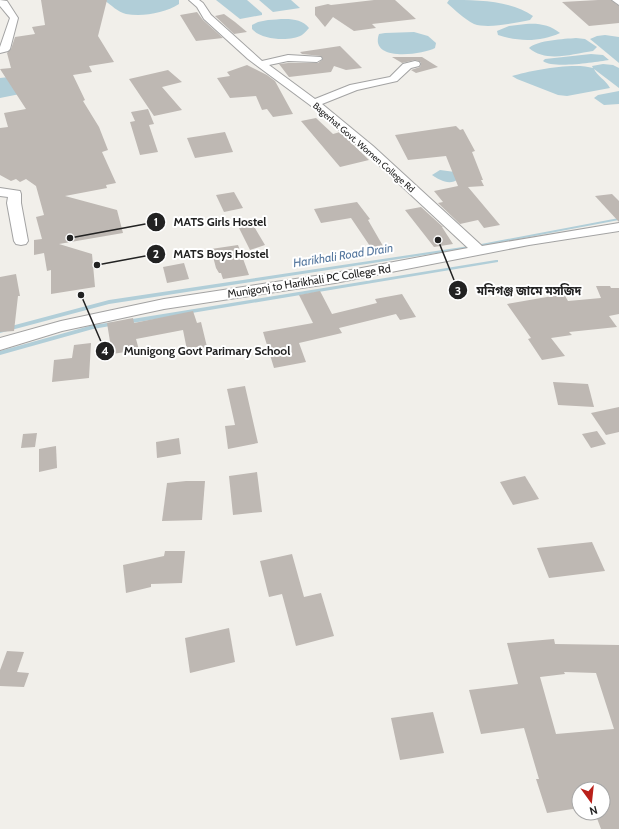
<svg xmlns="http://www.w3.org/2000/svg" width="619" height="829" font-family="Cabin,'Noto Sans Bengali',sans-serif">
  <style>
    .water { fill: #b1ced8 }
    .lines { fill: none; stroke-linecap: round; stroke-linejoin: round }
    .stream { fill: #b1ced8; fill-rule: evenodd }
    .building { fill: #beb8b3; fill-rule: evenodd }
    .tertiary-casing { stroke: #a3a3a3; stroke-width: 2 }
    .tertiary { fill: #fff; fill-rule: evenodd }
    .labels { text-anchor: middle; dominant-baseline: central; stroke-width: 4; stroke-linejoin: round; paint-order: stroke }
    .far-street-label { font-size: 9px; fill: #222; stroke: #fff }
    .street-label { font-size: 11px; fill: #222; stroke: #fff }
    .water-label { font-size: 12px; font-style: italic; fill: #56789f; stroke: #fff }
    .leader { fill: none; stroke: #222; stroke-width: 1.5 }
    .callout-dot { fill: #222; stroke: #fff; stroke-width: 1.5 }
    .mark-label { font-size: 12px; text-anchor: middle; font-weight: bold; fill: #fff }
    .callout-label { font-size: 12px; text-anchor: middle; font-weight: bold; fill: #222; stroke: #fff; stroke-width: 4; stroke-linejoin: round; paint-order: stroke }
  </style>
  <rect width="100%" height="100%" fill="#f1efea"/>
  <g class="water">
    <path d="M104,0H179V4C165,13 143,17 126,14C118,12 111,5 104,0Z"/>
    <polygon points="216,0 247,0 262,13 262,15 240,19"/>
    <polygon points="259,0 291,0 300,8 273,12"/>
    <path d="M449,0C476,0 511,0 533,16L530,20C515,23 488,29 474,24C464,19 455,10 447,3Z"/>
    <path d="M268,20C282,19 300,16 309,28C307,30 305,33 302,35C290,42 261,40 252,29V25L258,22Z"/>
    <path d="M526,24C539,23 550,25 560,33C541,42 518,42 498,35L497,31L509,26Z"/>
    <path d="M414,32L428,36L436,43L435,48C422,55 369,62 379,34L385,33Z"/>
    <polygon points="605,35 619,37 619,63 590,39 597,36"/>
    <path d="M576,38L585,39L597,47L593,51C572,54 546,63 529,48C538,40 564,39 576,38Z"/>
    <path d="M591,54L603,55L609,60C596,62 553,69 543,61L545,59Z"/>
    <path d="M603,64L613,65L619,68V88L594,69C597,76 606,80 610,88L567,96L558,95L517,79L512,76C531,70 575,62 593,68L592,66Z"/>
    <polygon points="9,77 20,94 0,98 0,78"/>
    <polygon points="619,91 619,104 604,105 594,98 598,95"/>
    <path d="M440,170L455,172L458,179C450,186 439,180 432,175Z"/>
  </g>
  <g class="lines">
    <g class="stream">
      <polygon points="619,218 619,220 476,247 109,304 0,333 0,329 109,300 476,245"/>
      <polygon points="496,260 498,260 498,262 126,324 124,322 126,320"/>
      <polygon points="114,322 116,324 116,325 93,329 0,355 0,351 93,325"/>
    </g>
  </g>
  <g class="building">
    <polygon points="41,0 107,0 98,36 114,62 89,66 92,72 73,75 85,100 83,101 99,127 108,150 102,152 116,183 106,185 107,188 65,196 117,210 123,233 59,244 92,254 95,287 51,294 51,270 47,271 44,253 34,255 34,240 42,239 36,217 44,215 36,186 26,179 20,182 16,179 11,181 0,175 0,128 8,127 4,113 26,109 0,69 11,68 7,53 11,49 15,37 35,34 32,27 45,25"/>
    <polygon points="374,0 395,0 416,19 372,24 376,28 354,31 333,17 325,27 315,15 315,7 328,4 331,5"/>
    <polygon points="598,0 611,0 619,6 619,23 589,26 562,2"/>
    <polygon points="197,12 203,20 223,38 196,41 180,15"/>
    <polygon points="224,14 235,22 247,32 234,34 215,16"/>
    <polygon points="340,46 362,68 346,70 334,66 331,72 289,77 279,64 288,63 318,63 323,59 321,56 302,54 300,52"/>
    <polygon points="392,57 422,57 438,67 416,73 411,70 420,67 421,63 419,61 415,60 402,63"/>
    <polygon points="247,65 267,75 275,81 293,114 273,117 267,109 262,110 256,96 230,98 217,78 230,76 227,72"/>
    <polygon points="168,70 182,82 162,87 182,110 154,116 129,79"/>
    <polygon points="148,109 154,124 149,125 158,152 140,155 130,122 135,121 131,112"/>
    <polygon points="316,118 333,134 340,132 369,160 340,167 301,121"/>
    <polygon points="456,126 460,130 463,129 475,151 472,152 483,180 481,180 484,186 468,187 500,225 484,228 478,220 460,224 438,203 443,202 434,191 458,186 446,156 408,160 395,135"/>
    <polygon points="225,132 233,152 195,158 187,138"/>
    <polygon points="234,192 243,208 224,212 216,195"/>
    <polygon points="612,194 619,201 619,222 595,196"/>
    <polygon points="357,202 370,219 368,220 383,246 374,252 351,218 321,223 314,209"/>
    <polygon points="421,207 443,227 442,227 453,244 434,247 405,210"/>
    <polygon points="252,223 265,245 250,250 238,226"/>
    <polygon points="238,245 249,275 223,279 221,273 219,273 216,268 211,249"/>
    <polygon points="184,263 189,279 167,283 163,267"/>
    <polygon points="16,274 20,296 18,296 14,331 0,332 0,277"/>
    <polygon points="596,286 610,286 611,288 619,288 619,314 609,316 617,327 569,332 572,335 551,338 565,356 542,360 528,339 531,338 507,304 564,294 568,301 601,298"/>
    <polygon points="320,291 332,314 377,303 375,299 402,294 416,317 400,320 396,314 339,328 342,333 299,343 306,362 274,368 263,332 313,323 299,295"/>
    <polygon points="193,311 197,323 201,322 208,351 188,355 183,330 136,339 139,350 112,354 107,323 133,318 134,323"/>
    <polygon points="91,343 89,378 52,382 54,360 72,358 74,345"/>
    <polygon points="553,382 588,384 594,407 558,405"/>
    <polygon points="245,386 258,443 228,449 225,426 235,425 227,389"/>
    <polygon points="619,407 619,432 606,435 591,413"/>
    <polygon points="597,431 606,444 591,448 582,434"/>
    <polygon points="37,433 35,447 21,448 23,434"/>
    <polygon points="179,438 181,454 157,458 156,442"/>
    <polygon points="56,446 57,468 39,472 39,449"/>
    <polygon points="257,472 262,512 233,515 229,476"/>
    <polygon points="525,476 539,499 513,505 500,482"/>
    <polygon points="186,481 205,481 202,520 162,521 167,483"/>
    <polygon points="592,542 605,571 549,578 537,548"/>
    <polygon points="165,551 185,551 182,583 151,584 151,587 126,593 123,565 164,556"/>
    <polygon points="292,554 304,597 321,593 334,636 296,646 282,594 269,597 260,561"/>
    <polygon points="229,628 235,662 190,673 185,638"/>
    <path d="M554,639L555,644L619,645V829H601L595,813H603V789H579V808L547,813L536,779H539L524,728L481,734L469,690L518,684L507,643ZM564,672L596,673L614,729L556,734L540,677L565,674Z"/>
    <polygon points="7,651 24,652 17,672 29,673 24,687 0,686 0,670"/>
    <polygon points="433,712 444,753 400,760 391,718"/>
  </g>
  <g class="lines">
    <defs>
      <g id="tertiary">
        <polygon points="0,0 7,1 18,18 10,49 8,51 0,53 0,47 10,18 0,6"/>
        <polygon points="189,0 199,0 203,3 211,15 262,61 288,55 321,57 322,59 317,62 288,61 269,65 315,99 350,85 390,77 403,64 415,61 419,62 420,64 419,66 411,68 397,81 357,90 322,104 373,146 482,246 619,223 619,231 529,245 335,283 164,309 62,331 0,350 0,338 61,321 164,299 335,273 468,248 365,152 310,105 248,59 204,19 197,7"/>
        <polygon points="612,0 619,0 619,5"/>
        <polygon points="0,188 20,191 21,194 21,203 28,241 26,244 21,245 16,244 14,241 7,203 8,197 0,196"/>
      </g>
    </defs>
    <use href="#tertiary" class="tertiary-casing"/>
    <use href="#tertiary" class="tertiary"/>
  </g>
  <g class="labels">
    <g class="far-street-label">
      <text transform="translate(364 147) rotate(41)">Bagerhat Govt. Women College Rd</text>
    </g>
    <g class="street-label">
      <text transform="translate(309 281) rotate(-9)">Munigonj to Harikhali PC College Rd</text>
    </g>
    <g class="water-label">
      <text transform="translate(343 255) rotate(-9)">Harikhali Road Drain</text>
    </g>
  </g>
  <path class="leader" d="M70 238L156 222M97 265L156 254M438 240L458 290M81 295L105 351"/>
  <g class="callout-dot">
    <circle cx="70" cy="238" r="4"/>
    <circle cx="97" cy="265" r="4"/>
    <circle cx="438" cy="240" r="4"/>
    <circle cx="81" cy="295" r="4"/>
    <circle cx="156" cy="222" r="10"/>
    <circle cx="156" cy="254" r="10"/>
    <circle cx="458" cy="290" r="10"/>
    <circle cx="105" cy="351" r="10"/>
  </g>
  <g class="mark-label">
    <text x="156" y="226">1</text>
    <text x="156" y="258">2</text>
    <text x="458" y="295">3</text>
    <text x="105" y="355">4</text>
  </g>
  <g class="callout-label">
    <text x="220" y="226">MATS Girls Hostel</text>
    <text x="221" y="258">MATS Boys Hostel</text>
    <text x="529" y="295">মনিগঞ্জ জামে মসজিদ</text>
    <text x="207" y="355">Munigong Govt Parimary School</text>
  </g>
  <g transform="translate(591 801) rotate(165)"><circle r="19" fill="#ffffff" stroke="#a7a7a7"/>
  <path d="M0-3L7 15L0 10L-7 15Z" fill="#b9201a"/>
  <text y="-6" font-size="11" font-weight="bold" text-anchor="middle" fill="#222222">N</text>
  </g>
</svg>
